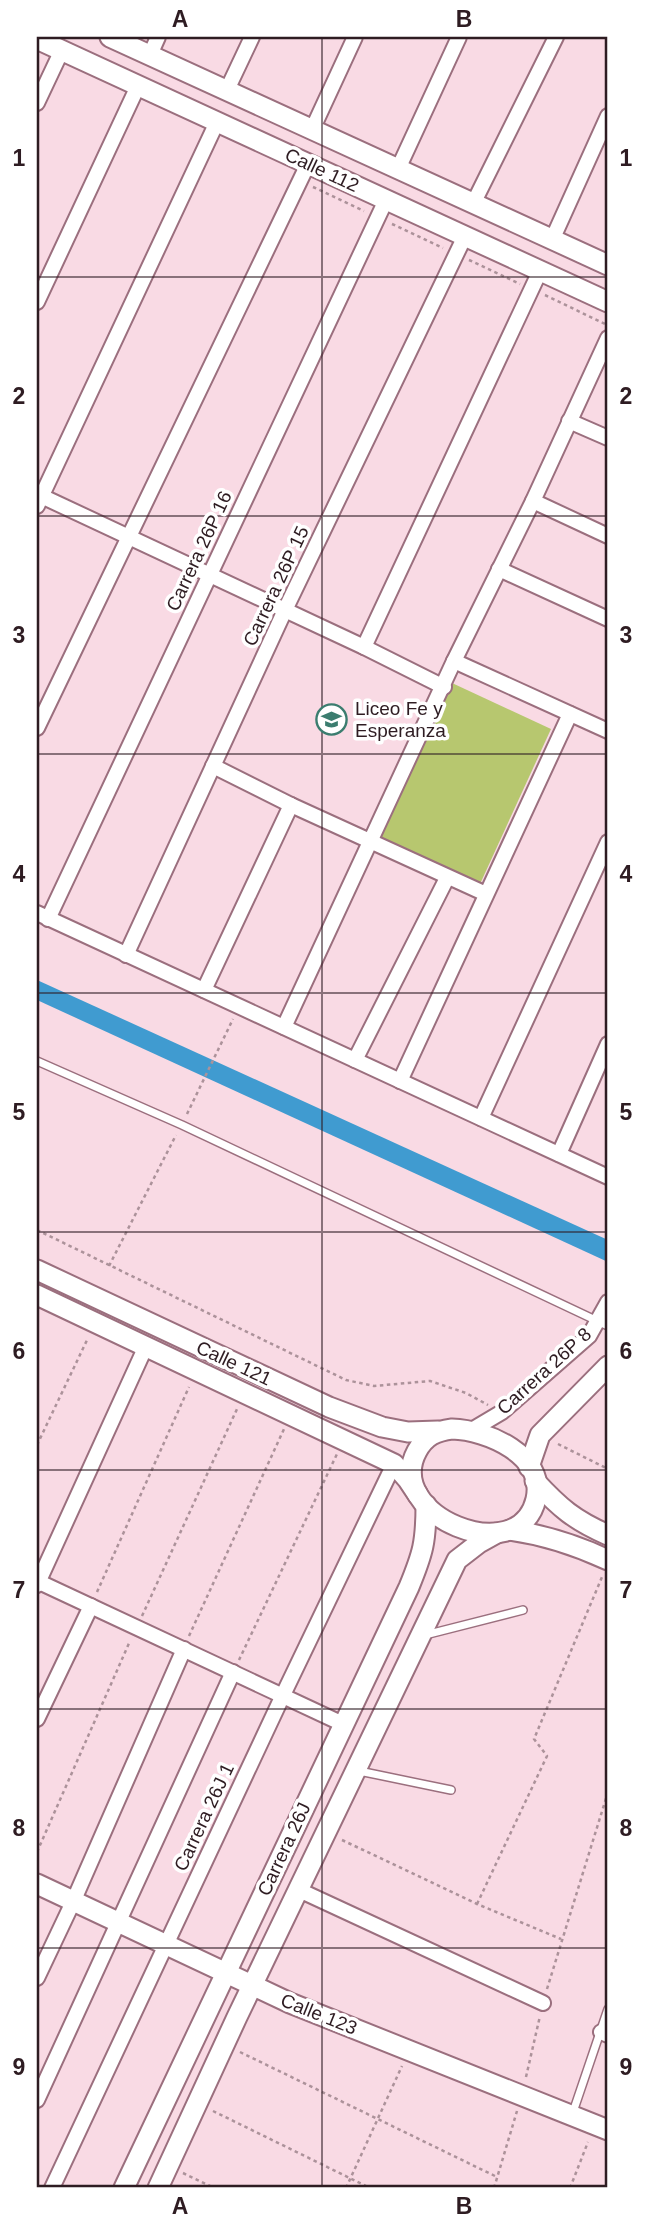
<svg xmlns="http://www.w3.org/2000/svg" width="645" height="2225" font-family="Arial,sans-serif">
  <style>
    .green { fill: #b7c76f }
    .water { fill: #409bd0 }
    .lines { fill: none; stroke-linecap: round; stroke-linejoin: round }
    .lane-casing { stroke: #9b6f7e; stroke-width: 10 }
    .street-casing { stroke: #9b6f7e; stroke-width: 18 }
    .secondary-casing { stroke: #9b6f7e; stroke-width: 23 }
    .path { stroke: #ac929a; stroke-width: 2.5; stroke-dasharray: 3.5 3.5; stroke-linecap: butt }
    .lane { stroke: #fff; stroke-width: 7 }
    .street { stroke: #fff; stroke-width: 14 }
    .secondary { stroke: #fff; stroke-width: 19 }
    .grid { fill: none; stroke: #2e1c22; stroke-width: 2; stroke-opacity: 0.55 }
    .labels { text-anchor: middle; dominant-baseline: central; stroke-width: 7; stroke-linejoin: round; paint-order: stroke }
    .street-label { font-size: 19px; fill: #2e1c22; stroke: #fff }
    .poi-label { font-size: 19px; fill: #2e1c22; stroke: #fff; text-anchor: start }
    .neatline { fill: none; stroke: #2e1c22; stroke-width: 2.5 }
    .grid-label { font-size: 23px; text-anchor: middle; font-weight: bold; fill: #2e1c22 }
  </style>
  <rect width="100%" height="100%" fill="#f9dae4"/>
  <polygon class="green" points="452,683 551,729 480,884 381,838"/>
  <polygon class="water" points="37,980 608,1240 608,1262 37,1000"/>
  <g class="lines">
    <defs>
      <g id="lane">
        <polyline points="37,1061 182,1125 608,1326"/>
        <polyline points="425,1635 523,1610"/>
        <polyline points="359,1771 451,1790"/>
        <polyline points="572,2115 608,2009"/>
      </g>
      <g id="street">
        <polyline points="150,55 158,37"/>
        <polyline points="227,90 252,37"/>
        <polyline points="37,103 62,50"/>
        <polyline points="312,130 355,37"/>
        <polyline points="398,169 459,37"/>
        <polyline points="473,204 556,37"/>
        <polyline points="552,240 608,116"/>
        <polyline points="37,302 138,86"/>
        <polyline points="569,421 608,438"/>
        <polyline points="37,494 364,647 444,687"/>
        <polyline points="533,501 608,536"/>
        <polyline points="37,506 217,122"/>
        <polyline points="499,569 608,619"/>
        <polyline points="364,647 540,271"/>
        <polyline points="454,661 608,731"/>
        <polyline points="37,728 308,164"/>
        <polyline points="213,766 291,805 486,894"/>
        <polyline points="37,913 608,1177"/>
        <polyline points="48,919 386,200"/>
        <polyline points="126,955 285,610 465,236"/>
        <polyline points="204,990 291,805"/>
        <polyline points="284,1027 454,661 533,501 608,338"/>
        <polyline points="355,1060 447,878"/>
        <polyline points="400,1081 570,714"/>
        <polyline points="481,1118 608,842"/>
        <polyline points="559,1154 608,1044"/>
        <polyline points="470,1431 502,1412 589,1336 608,1302"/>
        <polyline points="37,1581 343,1724"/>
        <polyline points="37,1585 146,1346"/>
        <polyline points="37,1719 91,1606"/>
        <polyline points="299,1890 543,2003"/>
        <polyline points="37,1978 73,1902 184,1649"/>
        <polyline points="601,2032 608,2035"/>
        <polyline points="37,2100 233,1672"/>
        <polyline points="52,2188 283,1695 394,1464"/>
      </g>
      <g id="secondary">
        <polyline points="110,37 608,265"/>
        <polyline points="37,39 608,302"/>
        <polyline points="37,1270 329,1407 382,1427 408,1432 438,1431"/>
        <polyline points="37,1295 394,1464 408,1480 418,1495"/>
        <path d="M452,1429C487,1430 546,1455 536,1499C519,1572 382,1515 417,1451C425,1436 436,1431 452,1429Z"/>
        <polyline points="529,1467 540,1435 608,1366"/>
        <path d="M535,1481C560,1508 574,1520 608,1535"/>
        <path d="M510,1530C545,1535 576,1545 608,1560"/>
        <polyline points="37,1884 290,2003 608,2130"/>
        <path d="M124,2188L409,1587C423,1553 426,1542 426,1505"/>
        <polyline points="158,2188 237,2017 457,1560 479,1543 497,1533"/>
      </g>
    </defs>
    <use href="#lane" class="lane-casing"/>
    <use href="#street" class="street-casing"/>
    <use href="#secondary" class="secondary-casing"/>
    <g class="path">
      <polyline points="313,187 364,211"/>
      <polyline points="392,224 443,248"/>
      <polyline points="469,260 520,284"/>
      <polyline points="545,295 605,324"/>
      <polyline points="187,1114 233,1019"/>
      <polyline points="37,1230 346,1380 374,1386 430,1381 466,1393 488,1405"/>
      <polyline points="109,1266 176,1135"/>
      <polyline points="558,1444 608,1469"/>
      <polyline points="37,1445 88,1338"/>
      <polyline points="97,1592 189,1387"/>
      <polyline points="142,1616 237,1409"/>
      <polyline points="189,1636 284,1429"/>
      <polyline points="239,1660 337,1454"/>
      <polyline points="342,1840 477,1904 561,1939"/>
      <polyline points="37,1852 130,1641"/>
      <polyline points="477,1904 547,1756 534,1739 602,1577"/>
      <polyline points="547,1989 608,1792"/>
      <polyline points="240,2052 497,2177"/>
      <polyline points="526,2077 540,2016"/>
      <polyline points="213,2111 370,2188"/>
      <polyline points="183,2173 214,2188"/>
      <polyline points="346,2188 402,2066"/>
      <polyline points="494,2188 517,2111"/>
      <polyline points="570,2188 588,2142"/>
    </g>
    <use href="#lane" class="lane"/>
    <use href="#street" class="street"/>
    <use href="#secondary" class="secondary"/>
  </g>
  <path class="grid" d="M322,37V2188M37,277H608M37,516H608M37,754H608M37,993H608M37,1232H608M37,1470H608M37,1709H608M37,1948H608"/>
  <defs>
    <symbol id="school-ring" viewBox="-11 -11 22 22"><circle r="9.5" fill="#fff" stroke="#3b7d6f" stroke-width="1.5"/><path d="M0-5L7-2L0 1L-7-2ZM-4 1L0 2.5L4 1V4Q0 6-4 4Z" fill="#3b7d6f"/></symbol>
  </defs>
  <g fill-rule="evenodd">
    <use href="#school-ring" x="314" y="702" width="35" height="35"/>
  </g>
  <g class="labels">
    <g class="street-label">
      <text transform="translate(322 170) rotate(25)">Calle 112</text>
      <text transform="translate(199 551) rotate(-65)">Carrera 26P 16</text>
      <text transform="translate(276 586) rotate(-65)">Carrera 26P 15</text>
      <text transform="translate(234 1363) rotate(25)">Calle 121</text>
      <text transform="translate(544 1371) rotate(-42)">Carrera 26P 8</text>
      <text transform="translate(204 1817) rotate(-65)">Carrera 26J 1</text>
      <text transform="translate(284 1849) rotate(-65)">Carrera 26J</text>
      <text transform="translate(319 2014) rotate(22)">Calle 123</text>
    </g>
    <g class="poi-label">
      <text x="355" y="708">Liceo Fe y<tspan x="355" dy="22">Esperanza</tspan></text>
    </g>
  </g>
  <rect width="645" height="2225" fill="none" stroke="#ffffff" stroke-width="77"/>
  <rect x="38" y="38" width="568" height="2148" class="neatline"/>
  <g class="grid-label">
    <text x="180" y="27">A</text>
    <text x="464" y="27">B</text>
    <text x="19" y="166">1</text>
    <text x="626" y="166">1</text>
    <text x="19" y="404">2</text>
    <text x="626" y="404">2</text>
    <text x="19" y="643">3</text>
    <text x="626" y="643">3</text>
    <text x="19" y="882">4</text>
    <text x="626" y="882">4</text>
    <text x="19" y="1120">5</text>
    <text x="626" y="1120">5</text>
    <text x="19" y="1359">6</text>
    <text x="626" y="1359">6</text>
    <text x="19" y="1598">7</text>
    <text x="626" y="1598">7</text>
    <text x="19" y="1836">8</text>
    <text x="626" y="1836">8</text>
    <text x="19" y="2075">9</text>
    <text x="626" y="2075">9</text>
    <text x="180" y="2214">A</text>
    <text x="464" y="2214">B</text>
  </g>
</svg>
